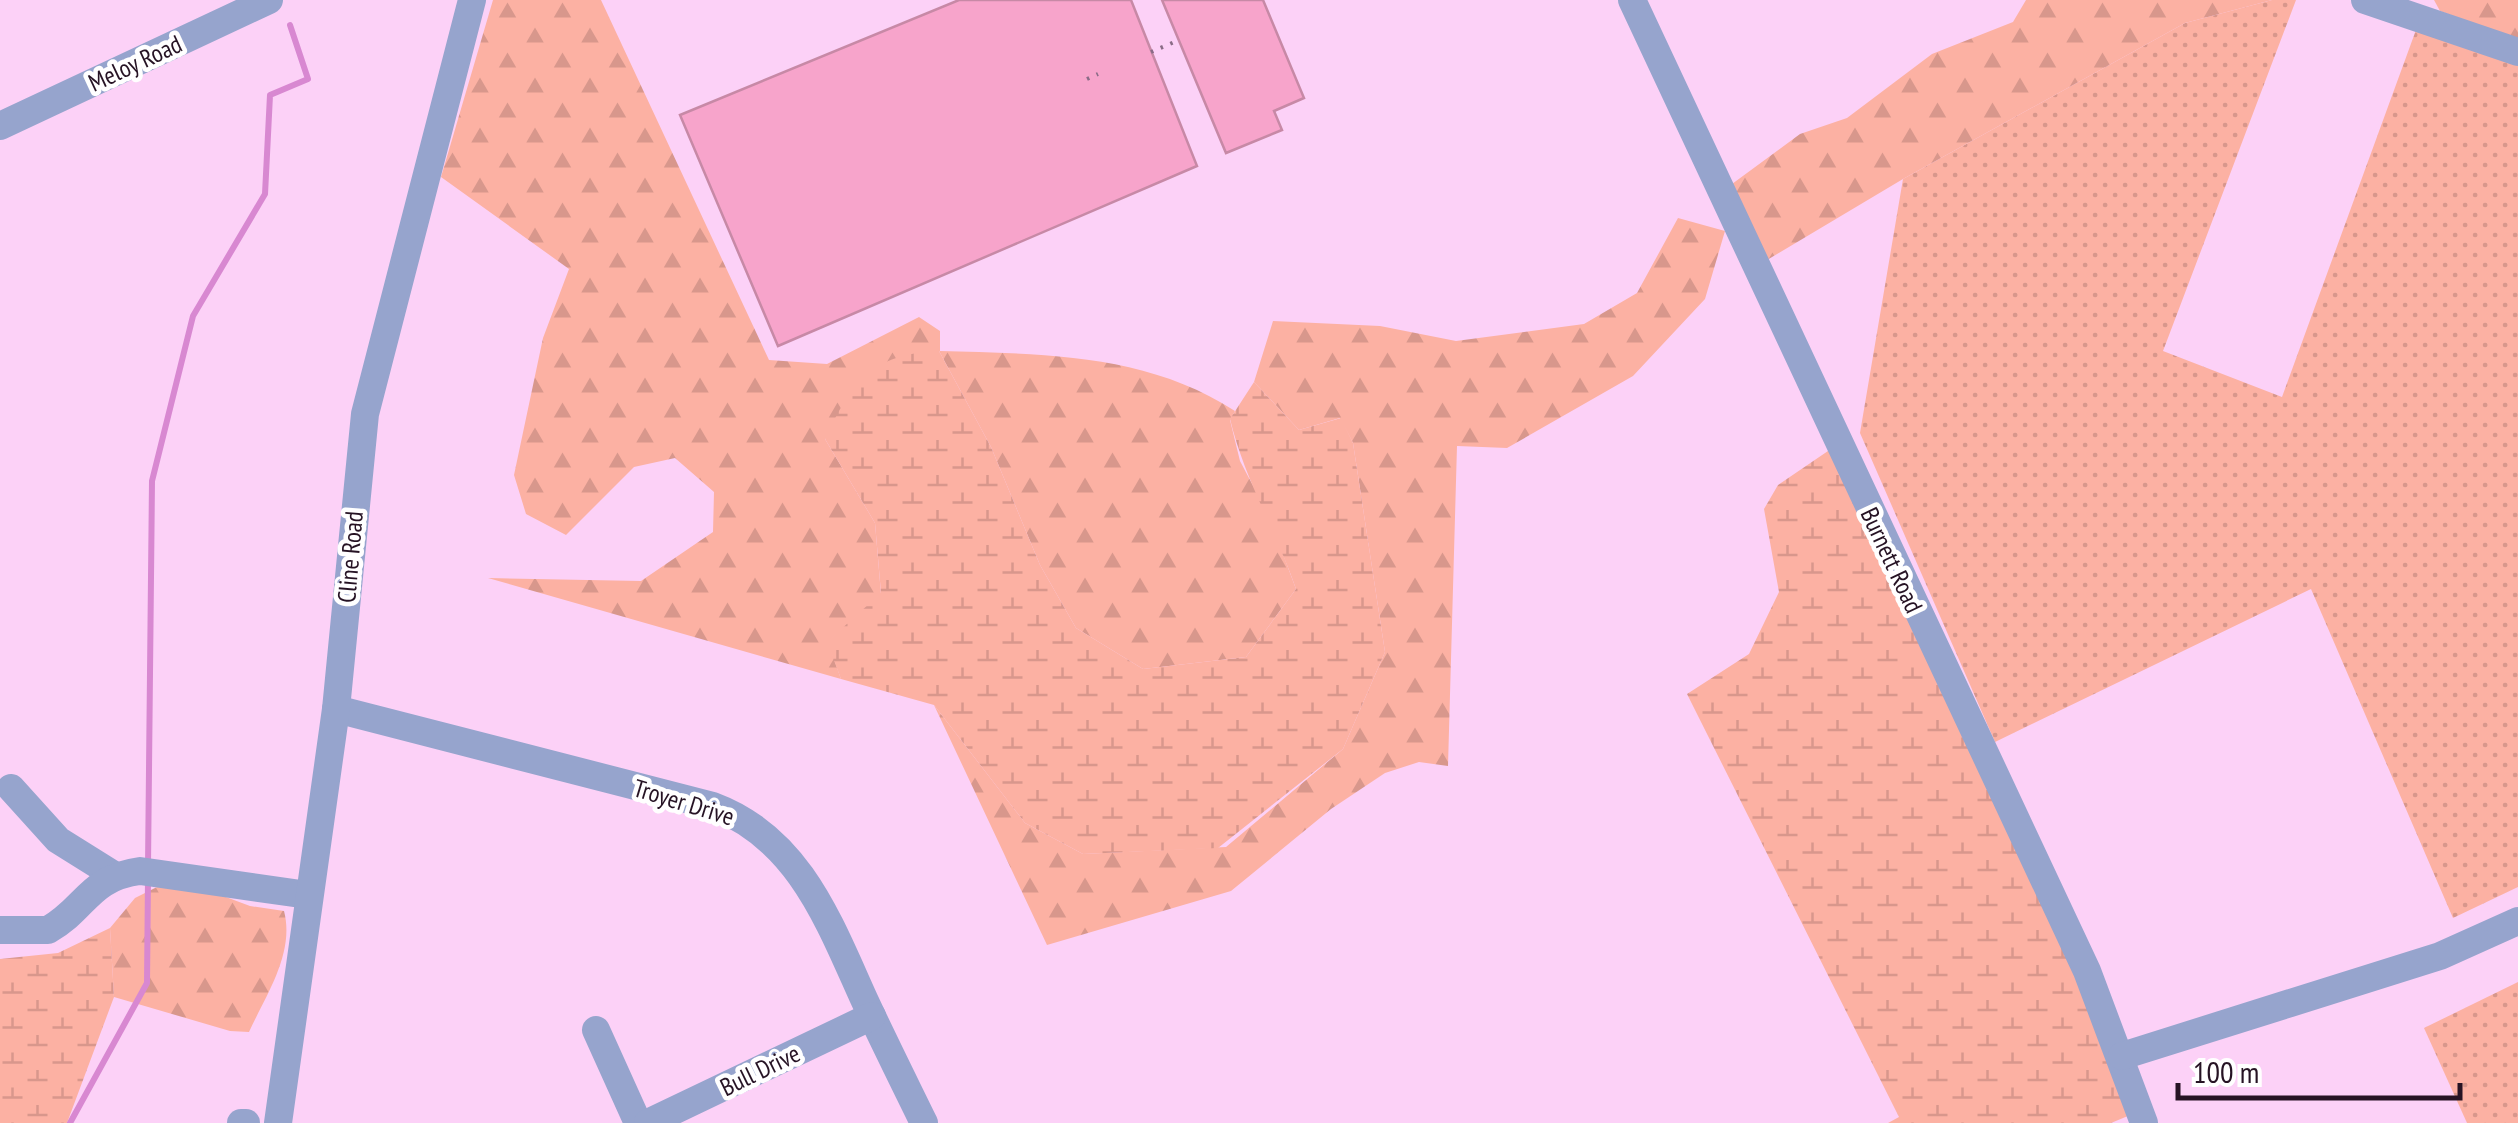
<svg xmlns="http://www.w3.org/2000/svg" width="2518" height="1123" font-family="'PT Sans Narrow',sans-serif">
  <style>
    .grass { fill: url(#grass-dots) }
    .forest { fill: url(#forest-firs) }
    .wetland { fill: url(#wetland-marsh) }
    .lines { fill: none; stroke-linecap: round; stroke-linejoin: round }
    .stream { stroke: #d888d1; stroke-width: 6 }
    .building { fill: #f7a4cb; stroke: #c789a6; stroke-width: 2.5 }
    .path { stroke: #8a6c87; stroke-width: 4; stroke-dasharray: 2.5 8; stroke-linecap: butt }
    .minor { stroke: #96a4cd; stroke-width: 28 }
    .labels { text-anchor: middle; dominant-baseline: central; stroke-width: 9; stroke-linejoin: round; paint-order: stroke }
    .street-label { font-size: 25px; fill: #261324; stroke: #fff }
  </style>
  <defs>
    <pattern id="grass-dots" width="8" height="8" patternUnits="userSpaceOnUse" patternTransform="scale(2.5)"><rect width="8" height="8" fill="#fcb1a3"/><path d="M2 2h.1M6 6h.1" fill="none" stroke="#d8978c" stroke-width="1.8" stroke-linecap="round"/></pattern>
    <pattern id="forest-firs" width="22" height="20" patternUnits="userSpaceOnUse" patternTransform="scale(2.5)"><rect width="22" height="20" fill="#fcb1a3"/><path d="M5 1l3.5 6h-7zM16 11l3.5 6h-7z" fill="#d8978c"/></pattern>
    <pattern id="wetland-marsh" width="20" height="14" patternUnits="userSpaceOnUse" patternTransform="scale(2.5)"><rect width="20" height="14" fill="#fcb1a3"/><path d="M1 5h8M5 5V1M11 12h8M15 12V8" fill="none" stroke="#d8978c"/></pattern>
  </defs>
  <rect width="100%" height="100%" fill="#fcd1f7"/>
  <g class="grass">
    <polygon points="2272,0 2296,0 2163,351 2282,397 2420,19 2518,54 2518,887 2453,918 2311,589 1995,742 1860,433 1903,179 2185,23"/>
    <polygon points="2518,982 2518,1123 2467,1123 2424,1028"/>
  </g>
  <g class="forest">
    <path d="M493,0H601L769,360L827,364L919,317L940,331V351C1042,354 1146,353 1235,411L1230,420L1240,461L1268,514L1296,589L1246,657L1143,669L1076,628L1040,565L991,447L939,351L825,439L875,523L881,594L828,642L841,679L488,578L641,581L713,532L714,492L675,458L634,467L566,535L526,514L514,475L543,338L569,269L441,177Z"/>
    <polygon points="2026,0 2272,0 2185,23 1903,179 1762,263 1732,184 1800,134 1847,118 1932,54 2013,22"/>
    <polygon points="2434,0 2518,0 2518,40 2440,11"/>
    <polygon points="1678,218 1725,231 1705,299 1633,376 1507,448 1457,446 1448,766 1419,762 1385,773 1331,809 1231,891 1047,945 934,705 1025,823 1083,854 1226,847 1343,749 1385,652 1353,443 1340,418 1299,430 1254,382 1273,321 1380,326 1456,341 1584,324 1637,293"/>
    <path d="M175,878L250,906L284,911C295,953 266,995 249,1032L230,1031L114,997L110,928L135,898Z"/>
  </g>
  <g class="wetland">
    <path d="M939,351L991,447L1040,565L1076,628L1143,669L1246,657L1296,589C1276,531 1244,478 1230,419L1254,382L1299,430L1341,418L1353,443L1385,652L1343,749L1218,848L1083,854L1025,823L934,705L841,679L827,642L881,593L875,523L825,439C852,382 871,354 939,351Z"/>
    <polygon points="1828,451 1844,454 2140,1111 2111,1123 1888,1123 1899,1117 1687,694 1749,654 1779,592 1764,509 1778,485"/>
    <polygon points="110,928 114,997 67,1123 0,1123 0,959 58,953"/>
  </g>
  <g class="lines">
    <g class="stream">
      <polyline points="148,866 152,481 193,316 265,194 270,95 308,79 290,25"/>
      <polyline points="70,1123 147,983 148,879"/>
    </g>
  </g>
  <g class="building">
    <polygon points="959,0 1131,0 1197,166 778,346 680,115"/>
    <polygon points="1162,0 1263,0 1304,98 1274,111 1282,130 1226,153"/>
  </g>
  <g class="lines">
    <g class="path">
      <polyline points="1151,52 1179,40"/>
      <polyline points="1087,79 1098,74"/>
    </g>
    <g class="minor">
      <polyline points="1632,0 2087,971 2144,1123"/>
      <polyline points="2365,0 2518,52"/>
      <polyline points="0,126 269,0"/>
      <path d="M336,709L713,806C799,838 829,922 864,999C883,1040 904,1082 924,1123"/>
      <polyline points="11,788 58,840 114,875"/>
      <path d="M0,930H48C87,908 88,878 140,871L308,895"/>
      <polyline points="596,1030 638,1123"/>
      <polyline points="2122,1056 2440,956 2518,921"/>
      <polyline points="241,1123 246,1123"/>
      <polyline points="278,1123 336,709 365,414 472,0"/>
      <polyline points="648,1123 872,1016"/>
    </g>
  </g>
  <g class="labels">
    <g class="street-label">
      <text transform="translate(135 63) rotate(-25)">Meloy Road</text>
      <text transform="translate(350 557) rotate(-85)">Cline Road</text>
      <text transform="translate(1892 560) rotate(65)">Burnett Road</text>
      <text transform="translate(684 802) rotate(17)">Troyer Drive</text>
      <text transform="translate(760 1070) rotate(-26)">Bull Drive</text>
    </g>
  </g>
  <path d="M2178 1083v15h282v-15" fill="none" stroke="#261324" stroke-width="5"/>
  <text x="2193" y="1083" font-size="30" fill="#261324" stroke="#ffffff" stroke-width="8" paint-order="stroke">100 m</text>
</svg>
